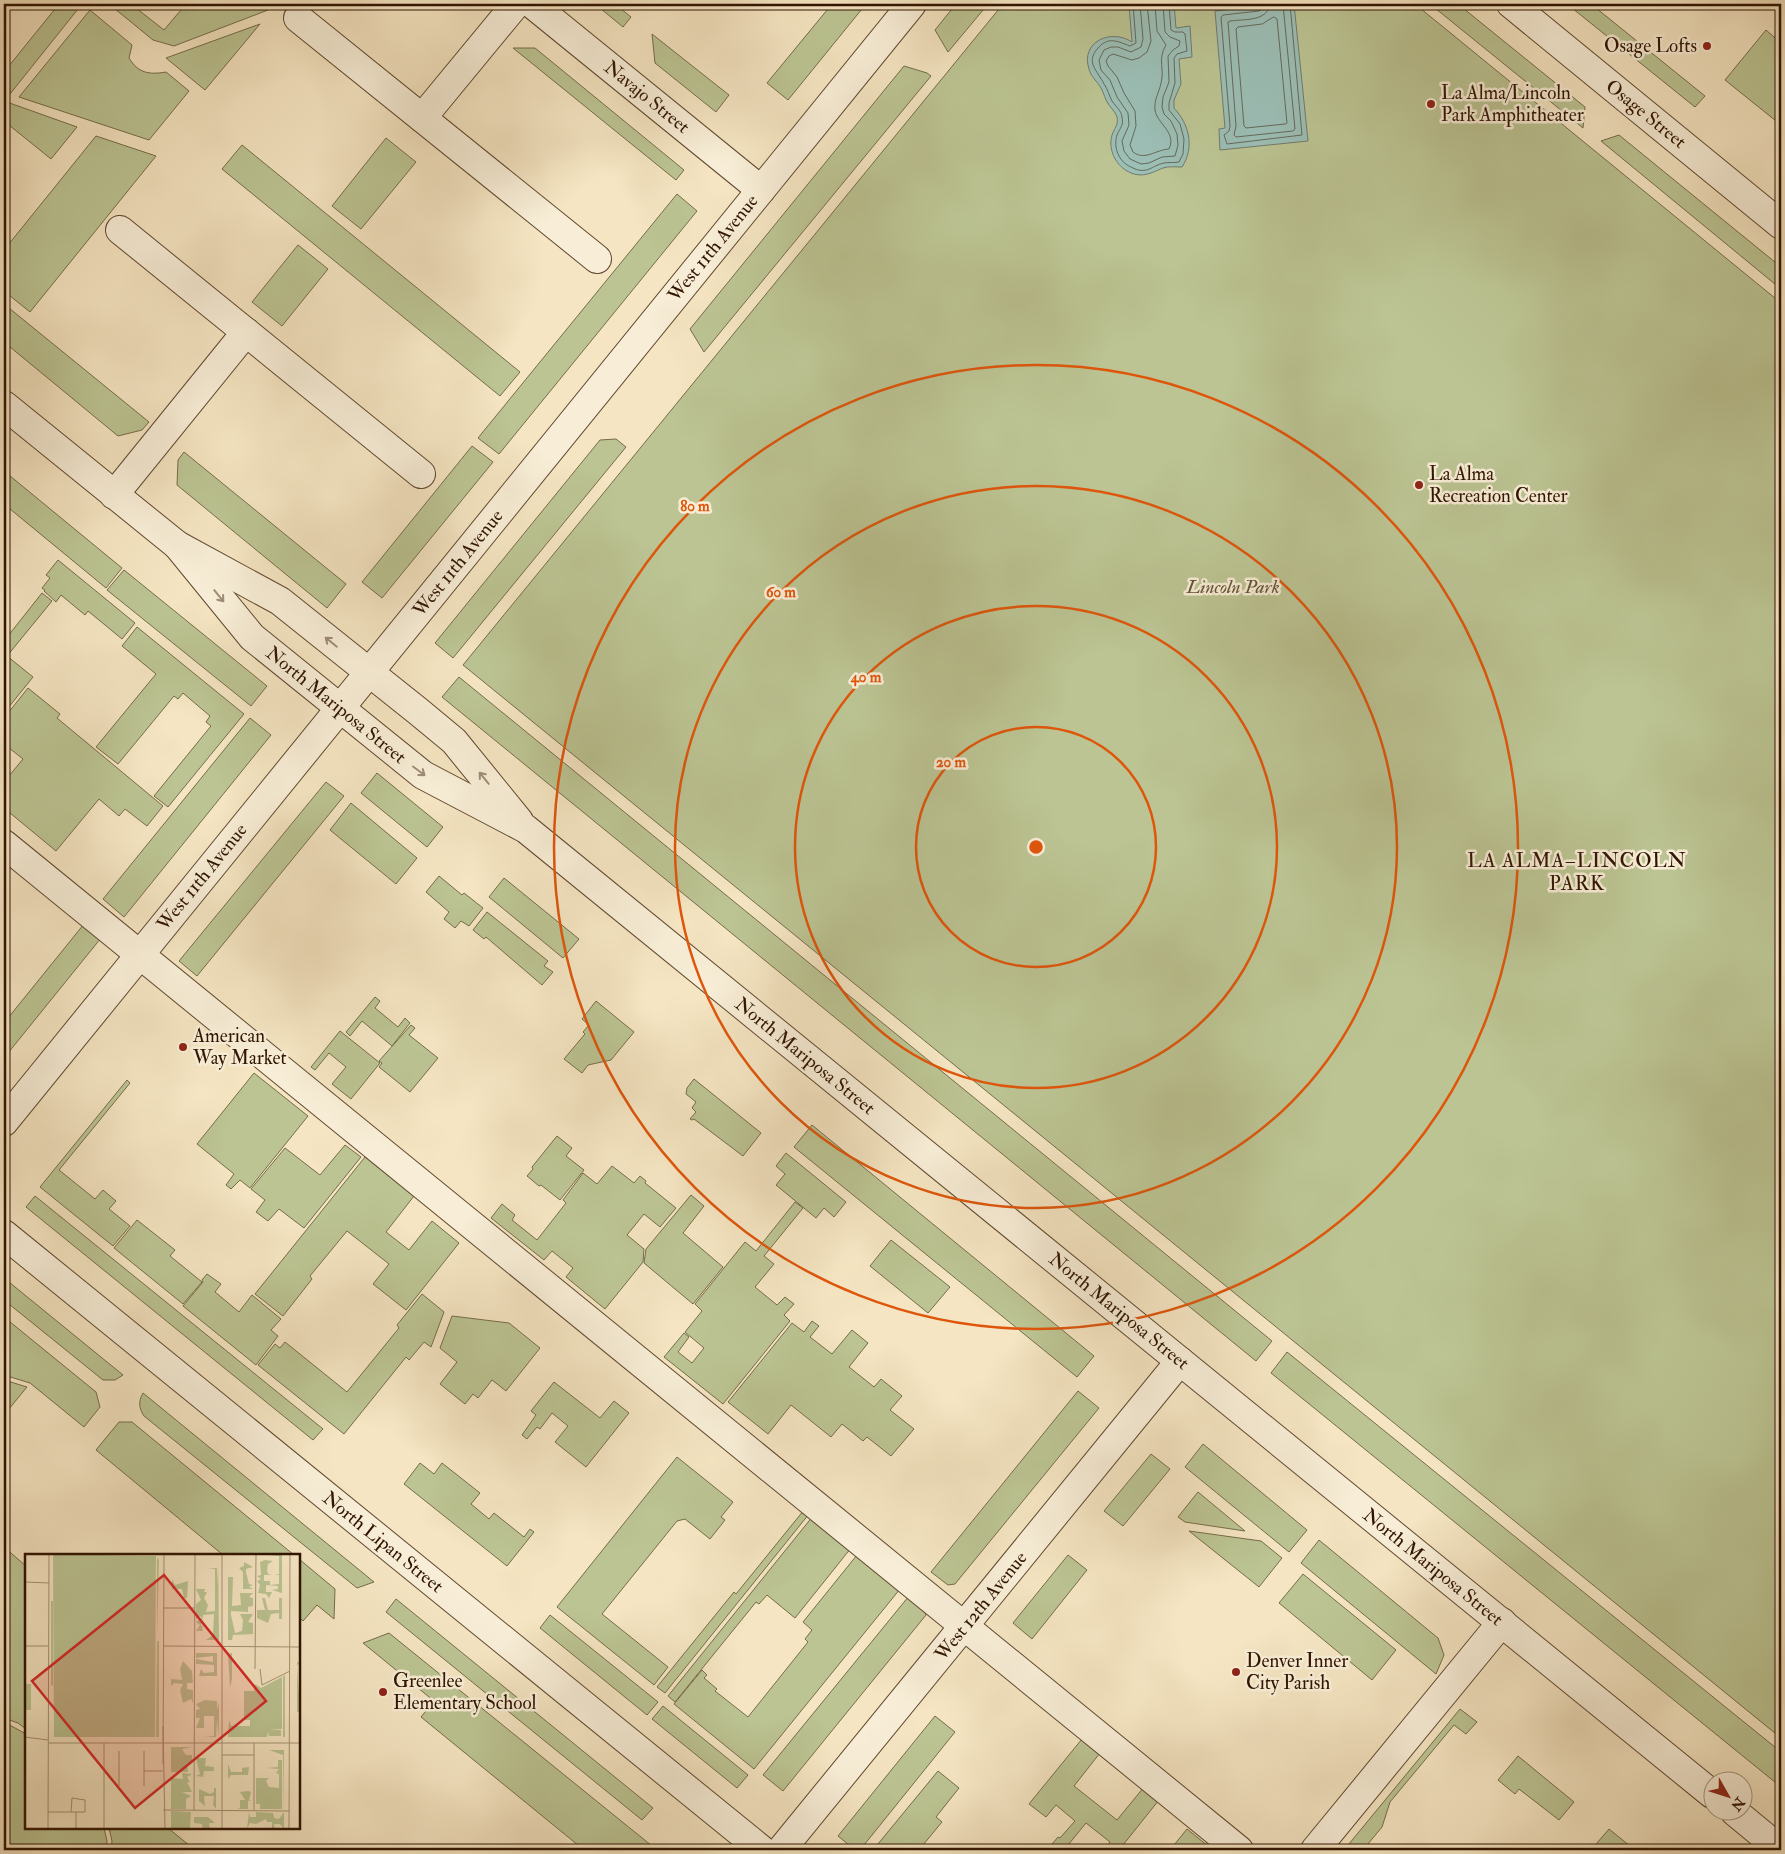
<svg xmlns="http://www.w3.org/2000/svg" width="1785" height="1854" font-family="'IM FELL Double Pica',serif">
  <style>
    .green { fill: #bcc493; stroke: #766c4a }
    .water { fill: #9cbfb6; stroke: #717b6d }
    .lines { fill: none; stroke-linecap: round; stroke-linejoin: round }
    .shore { stroke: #666a5b; stroke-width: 1 }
    .minor-casing { stroke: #614830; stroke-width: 30 }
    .minor { stroke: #f8eed7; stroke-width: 28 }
    .oneway { stroke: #9e8c76 }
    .ring { fill: none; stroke: #df560b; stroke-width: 2.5 }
    .poi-dot { fill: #8f2418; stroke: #f8eed7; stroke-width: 2 }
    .labels { text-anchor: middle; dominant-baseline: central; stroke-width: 5; stroke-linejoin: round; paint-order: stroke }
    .poi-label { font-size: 19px; fill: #301400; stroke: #f8eed7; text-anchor: start }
    .street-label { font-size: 19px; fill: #301400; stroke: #f8eed7 }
    .park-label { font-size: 19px; font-style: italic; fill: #615233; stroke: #f8eed7 }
    .neighbourhood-label { font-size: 20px; letter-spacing: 1px; fill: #301400; stroke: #f8eed7 }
    .inset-road { fill: none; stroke: #a69174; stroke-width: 1 }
    .view { fill: #d62828; fill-opacity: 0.15; stroke: #d62828; stroke-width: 2.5 }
    .inset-edge { fill: none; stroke: #301400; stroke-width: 2.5 }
    .centre { fill: #df560b; stroke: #f8eed7; stroke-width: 2.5 }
    .ring-label { font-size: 15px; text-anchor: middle; font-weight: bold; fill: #df560b; stroke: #f8eed7; stroke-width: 5; stroke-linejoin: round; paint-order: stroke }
  </style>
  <rect width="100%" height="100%" fill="#f5e5c2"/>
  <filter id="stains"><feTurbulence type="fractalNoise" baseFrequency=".004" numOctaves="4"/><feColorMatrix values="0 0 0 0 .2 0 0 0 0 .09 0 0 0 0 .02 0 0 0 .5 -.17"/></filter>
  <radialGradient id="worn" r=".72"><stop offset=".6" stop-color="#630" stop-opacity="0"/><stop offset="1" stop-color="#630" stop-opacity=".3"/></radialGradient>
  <g class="green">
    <polygon points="59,4 82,4 10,94 4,92 4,72"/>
    <polygon points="109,4 131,4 164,30 186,4 274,4 268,10 174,46 153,40"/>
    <polygon points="595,4 615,4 631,17 623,27"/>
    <polygon points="832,4 866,4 788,100 767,83"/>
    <polygon points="956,4 988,4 948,52 935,30"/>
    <polygon points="1003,4 1415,4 1781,303 1781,1738 463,665"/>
    <polygon points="1430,4 1458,4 1585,107 1583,128"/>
    <polygon points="1567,4 1591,4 1705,96 1695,107"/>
    <path d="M90,10L132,45L129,58C138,73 149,75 166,72L189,91L149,140L19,97Z"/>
    <polygon points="260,24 205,90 166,58"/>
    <polygon points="1766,30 1781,43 1781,125 1725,80"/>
    <polygon points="652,34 729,95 716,112 655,63"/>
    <polygon points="513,48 535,48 684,170 676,180"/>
    <polygon points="904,66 927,73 931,76 704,352 690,329"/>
    <polygon points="4,101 77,127 51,159 4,121"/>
    <polygon points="1619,135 1781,267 1781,289 1601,141"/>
    <polygon points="96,136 156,156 30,312 4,291 4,250"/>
    <polygon points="386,138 416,162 361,229 332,206"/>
    <polygon points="242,145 520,372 500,396 222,169"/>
    <polygon points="677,194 697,211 499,454 478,438"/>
    <polygon points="298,245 328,269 282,326 252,302"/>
    <polygon points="4,304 149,422 142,430 118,436 4,342"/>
    <polygon points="616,439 626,447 453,658 435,643 600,440"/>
    <polygon points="472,446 493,462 382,598 362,582"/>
    <polygon points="184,452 346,584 327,608 177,485 178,460"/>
    <polygon points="4,471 122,568 106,588 4,504"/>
    <polygon points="58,560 135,623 122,639 88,611 85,615 61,595 56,602 44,591 45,590 42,588 50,578 46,575"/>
    <polygon points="124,570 267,686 251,706 107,590"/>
    <polygon points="42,593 52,601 7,656 33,677 4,713 4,641"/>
    <polygon points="137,627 244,714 168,807 154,796 211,726 206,722 210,716 183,693 178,699 174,696 118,764 96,747 156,674 122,646"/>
    <polygon points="459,677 1272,1341 1256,1361 442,697"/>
    <polygon points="28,688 60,714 57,718 163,806 147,826 125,809 119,816 99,799 56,851 4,808 4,782 23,759 4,744 4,718"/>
    <polygon points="250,718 271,735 124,917 103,899"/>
    <polygon points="377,773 443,827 427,847 361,793"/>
    <polygon points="326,782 344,796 197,976 179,961"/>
    <polygon points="351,803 417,858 396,884 330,830"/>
    <polygon points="439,876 462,895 464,893 483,908 469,926 461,921 455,928 444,919 449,912 426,892"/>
    <polygon points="504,878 579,939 563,958 489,897"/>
    <polygon points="487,912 548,961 544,966 553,972 542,985 486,937 484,939 473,930"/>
    <polygon points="84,924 101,938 4,1058 4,1023"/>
    <polygon points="375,997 380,1001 375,1008 398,1027 405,1018 410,1023 392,1046 362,1021 350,1036 346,1032"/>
    <polygon points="596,1001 634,1032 611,1060 588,1065 582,1073 564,1059 585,1034 583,1032 589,1025 582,1019"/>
    <polygon points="411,1025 415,1028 409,1035 438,1058 410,1092 379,1067 382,1063 379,1061"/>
    <polygon points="340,1031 380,1063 351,1099 332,1084 346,1067 329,1053 315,1070 311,1067"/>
    <polygon points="254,1073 308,1116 250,1188 240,1180 231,1189 226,1185 234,1174 197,1144"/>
    <polygon points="694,1079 761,1133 743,1156 694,1119 692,1120 690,1119 696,1112 692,1108 696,1102 686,1094 687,1088"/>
    <polygon points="127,1080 130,1083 59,1170 95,1199 103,1190 116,1201 109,1209 130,1226 113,1246 40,1187"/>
    <polygon points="812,1125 1094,1356 1077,1377 794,1147"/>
    <polygon points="557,1136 572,1148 566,1156 584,1170 560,1200 541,1185 539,1186 527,1176 533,1169 532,1167"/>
    <polygon points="345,1145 361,1157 304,1228 279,1209 268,1221 256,1212 265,1200 251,1189 285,1148 320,1175"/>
    <polygon points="786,1153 846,1202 834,1217 824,1208 816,1218 776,1185 785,1174 776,1166"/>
    <polygon points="365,1157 414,1196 386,1232 409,1250 432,1221 459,1243 406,1310 373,1284 389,1264 347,1231 310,1276 312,1279 283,1316 255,1294"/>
    <polygon points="612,1166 634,1183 640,1176 646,1181 645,1183 676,1208 660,1227 644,1214 627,1235 644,1249 643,1262 605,1309 566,1277 573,1268 552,1251 544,1260 491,1218 502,1204 515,1215 512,1220 537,1240 566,1203 563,1200 583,1173 597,1184"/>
    <polygon points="691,1195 704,1206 683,1233 723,1267 693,1304 644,1263 646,1249"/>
    <polygon points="35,1196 323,1429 313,1440 26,1207"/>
    <polygon points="795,1202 803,1208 764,1256 774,1264 755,1287 777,1305 785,1297 794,1304 784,1315 790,1321 723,1404 664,1357 684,1333 689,1337 678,1352 692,1363 704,1348 685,1332 702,1311 695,1304 745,1242 756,1251"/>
    <polygon points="137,1220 175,1250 170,1256 202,1282 183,1304 114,1248"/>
    <polygon points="891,1240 950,1287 928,1313 870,1266"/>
    <polygon points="207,1274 221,1284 215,1292 239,1312 252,1295 281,1319 271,1330 278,1336 256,1365 183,1306 203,1282 202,1280"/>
    <polygon points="4,1278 123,1375 115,1380 103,1380 4,1300"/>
    <polygon points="422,1294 444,1312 431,1347 424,1342 409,1360 406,1357 344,1434 258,1365 275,1344 280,1348 285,1342 347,1392 399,1328 397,1325"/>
    <polygon points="452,1316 509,1323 540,1348 506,1391 492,1380 478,1398 473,1394 465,1404 440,1384 457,1362 440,1348"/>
    <polygon points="4,1317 96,1392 100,1407 84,1427 30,1383 4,1375"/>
    <polygon points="812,1321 819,1326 810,1337 832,1354 852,1330 868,1343 849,1367 874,1387 881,1379 902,1396 890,1410 914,1429 891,1456 867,1437 863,1441 842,1424 831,1437 791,1405 768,1434 728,1402 792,1323 804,1332"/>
    <polygon points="1287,1352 1781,1752 1781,1787 1271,1373"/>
    <polygon points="4,1380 27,1387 4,1415"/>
    <polygon points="554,1382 600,1418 614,1401 629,1413 586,1467 555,1442 568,1426 552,1413 540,1429 537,1427 527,1439 522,1435 536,1415 531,1411"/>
    <polygon points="1078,1391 1099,1408 955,1584 948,1585 931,1572"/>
    <path d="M143,1393L374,1582L357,1588L144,1416C139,1408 138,1402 143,1393Z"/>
    <polygon points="119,1422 132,1422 294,1555 223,1555 96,1450"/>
    <polygon points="1203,1444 1307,1530 1289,1552 1185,1467"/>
    <polygon points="1151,1454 1170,1469 1123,1526 1104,1511"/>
    <polygon points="677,1457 733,1502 721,1517 725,1520 710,1539 685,1519 677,1521 602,1614 668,1667 654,1685 557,1607"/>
    <polygon points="420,1463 434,1474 442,1463 480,1493 471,1504 489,1519 494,1513 524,1537 530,1529 534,1532 507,1566 404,1484"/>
    <polygon points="1198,1492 1245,1531 1185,1522 1178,1517"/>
    <polygon points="804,1510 809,1514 665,1693 657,1687 734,1592 736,1594"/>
    <polygon points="813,1516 851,1548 795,1618 767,1595 759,1604 756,1602 675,1702 668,1696"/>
    <polygon points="1189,1531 1261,1541 1282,1558 1259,1587"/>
    <polygon points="1319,1540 1438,1638 1444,1655 1436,1674 1301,1563"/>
    <polygon points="4,1547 26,1566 26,1729 18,1723 4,1718"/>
    <polygon points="857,1555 900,1589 754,1769 674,1704 702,1670 707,1675 704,1678 717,1689 715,1691 748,1717 808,1642 805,1639 812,1630 803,1622"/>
    <polygon points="1068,1555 1087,1570 1032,1639 1013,1623"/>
    <polygon points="299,1559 335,1589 334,1619 317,1605 303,1621 299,1617"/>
    <polygon points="1303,1574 1396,1650 1372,1680 1279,1603"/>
    <polygon points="909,1596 924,1608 926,1615 783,1791 763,1775"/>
    <polygon points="396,1599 653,1808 642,1820 386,1612"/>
    <polygon points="550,1615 658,1702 647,1715 540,1628"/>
    <polygon points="389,1633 657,1850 584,1850 421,1717 434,1701 363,1643"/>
    <polygon points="663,1706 748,1775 737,1788 652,1719"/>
    <polygon points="1460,1709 1477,1722 1466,1734 1454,1725 1390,1802 1382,1827 1363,1850 1344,1850"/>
    <polygon points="935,1716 955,1732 860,1850 855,1850 838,1836"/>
    <polygon points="4,1722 26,1734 26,1828 104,1828 107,1841 106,1850 4,1850"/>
    <polygon points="1082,1739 1100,1753 1074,1786 1117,1820 1144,1787 1159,1800 1119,1850 1104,1850 1110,1842 1086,1823 1064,1850 1047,1850 1058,1837 1060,1838 1075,1821 1056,1805 1046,1817 1029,1804"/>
    <polygon points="1518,1756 1574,1802 1559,1820 1519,1789 1515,1794 1498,1780"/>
    <polygon points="938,1771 959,1788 936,1817 942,1822 923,1845 929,1850 873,1850"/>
    <polygon points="109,1828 168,1828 195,1850 111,1850 112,1841"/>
    <polygon points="1187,1829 1213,1850 1170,1850"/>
    <polygon points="1609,1829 1635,1850 1591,1850"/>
  </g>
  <g class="water">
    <path d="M1142,4H1174L1176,28L1190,26L1192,57L1179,59L1181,84L1174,100V108C1189,124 1195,147 1182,167C1177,167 1168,166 1163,168C1151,173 1141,179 1127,171C1115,164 1108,149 1112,135C1114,129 1119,124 1117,117C1116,113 1112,109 1109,105C1105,100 1104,93 1101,88C1097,81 1091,77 1089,69C1080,42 1111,28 1132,42L1129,5Z"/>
    <polygon points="1281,4 1294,4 1308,141 1220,150 1219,129 1225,128 1215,11"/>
  </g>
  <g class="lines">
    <g class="shore">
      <path d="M1133,4L1136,43L1130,46C1119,42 1109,36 1099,47C1084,62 1098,71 1104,84C1108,89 1109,96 1112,101C1116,107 1121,110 1122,117C1124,125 1120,128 1117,135C1113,148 1119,162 1131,167C1147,176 1152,165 1164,163C1169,162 1174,163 1179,162L1183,154L1184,139L1180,124L1169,110V103L1175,83L1174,58L1177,54L1187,51L1185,34L1183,32H1175L1171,30L1169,4"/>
      <polyline points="1140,4 1143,39 1141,47 1131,52 1118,47 1111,47 1104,50 1099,60 1101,70 1110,80 1117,97 1128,113 1129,125 1122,141 1124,151 1130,159 1141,164 1149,163 1162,157 1175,156 1178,145 1177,134 1171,121 1164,114 1162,107 1163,97 1169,82 1168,56 1173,50 1179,46 1180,41 1170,37 1165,32 1163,4"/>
      <path d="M1147,4L1151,41L1147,52L1139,58L1132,60L1113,54L1109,56L1106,61L1108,66L1117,77L1124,93L1135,111L1136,126L1130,145L1133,152C1145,161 1155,150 1169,149C1177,132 1157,124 1155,110C1154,99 1159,93 1161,83C1165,69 1157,60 1166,45L1157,31L1155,4"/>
      <polyline points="1263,4 1263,8 1259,11 1223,15 1221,17 1230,126 1229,131 1224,135 1227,144 1302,135 1290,4"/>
      <path d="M1270,4C1268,22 1243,19 1230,21L1228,22L1236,126L1234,135L1236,137L1293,131L1295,129L1283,4"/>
      <polygon points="1274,17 1277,19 1287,123 1285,124 1246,128 1244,126 1236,29 1238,27 1262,24"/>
    </g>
    <defs>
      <g id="minor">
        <polyline points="532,4 761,190"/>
        <polyline points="1511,4 1781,225"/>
        <polyline points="298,18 597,259"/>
        <polyline points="422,118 516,4"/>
        <polyline points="120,230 421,474"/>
        <polyline points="4,405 177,545 280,601 419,712 454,741 519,821"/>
        <polyline points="114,495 246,332"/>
        <polyline points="177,545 252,637 423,775 526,829 1712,1794"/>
        <polyline points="4,844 1239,1850"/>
        <polyline points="4,1122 912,4"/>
        <polyline points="4,1234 762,1850"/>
        <polyline points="1735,1812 1781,1850"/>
        <polyline points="781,1850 1180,1361"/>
        <polyline points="1315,1850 1502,1622"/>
      </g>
    </defs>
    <use href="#minor" class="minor-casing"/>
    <use href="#minor" class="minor"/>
  </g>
  <defs><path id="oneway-shaft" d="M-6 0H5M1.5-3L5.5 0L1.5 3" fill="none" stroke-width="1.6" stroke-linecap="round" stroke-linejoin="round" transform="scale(1.25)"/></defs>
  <g class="oneway">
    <use href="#oneway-shaft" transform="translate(219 596) rotate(51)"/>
    <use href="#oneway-shaft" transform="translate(331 642) rotate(-141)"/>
    <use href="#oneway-shaft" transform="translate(419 771) rotate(37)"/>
    <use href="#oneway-shaft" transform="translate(484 778) rotate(-129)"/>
  </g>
  <g class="ring">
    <circle cx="1036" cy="847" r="120"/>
    <circle cx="1036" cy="847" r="241"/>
    <circle cx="1036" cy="847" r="361"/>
    <circle cx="1036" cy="847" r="482"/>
  </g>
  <g class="poi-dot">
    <circle cx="1707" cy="46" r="5"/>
    <circle cx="1431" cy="104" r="5"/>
    <circle cx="1419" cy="485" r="5"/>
    <circle cx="183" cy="1047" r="5"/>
    <circle cx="1236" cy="1672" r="5"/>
    <circle cx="383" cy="1692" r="5"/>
  </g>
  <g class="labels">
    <g class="poi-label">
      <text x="1697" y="46" text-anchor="end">Osage Lofts</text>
      <text x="1441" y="93">La Alma/Lincoln<tspan x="1441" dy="22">Park Amphitheater</tspan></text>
      <text x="1429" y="474">La Alma<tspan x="1429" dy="22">Recreation Center</tspan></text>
      <text x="193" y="1036">American<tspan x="193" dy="22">Way Market</tspan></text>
      <text x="1246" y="1661">Denver Inner<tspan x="1246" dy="22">City Parish</tspan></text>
      <text x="393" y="1681">Greenlee<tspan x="393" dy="22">Elementary School</tspan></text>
    </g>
    <g class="street-label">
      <text transform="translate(647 97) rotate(39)">Navajo Street</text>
      <text transform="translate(1646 114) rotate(39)">Osage Street</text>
      <text transform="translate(713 248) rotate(-51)">West 11th Avenue</text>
      <text transform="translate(458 563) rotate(-51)">West 11th Avenue</text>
      <text transform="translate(336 705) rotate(39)">North Mariposa Street</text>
      <text transform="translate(202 877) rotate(-51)">West 11th Avenue</text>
      <text transform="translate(805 1056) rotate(39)">North Mariposa Street</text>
      <text transform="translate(1119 1311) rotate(39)">North Mariposa Street</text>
      <text transform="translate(383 1542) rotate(39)">North Lipan Street</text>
      <text transform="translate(1433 1567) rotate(39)">North Mariposa Street</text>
      <text transform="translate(981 1606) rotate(-51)">West 12th Avenue</text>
    </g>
    <g class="park-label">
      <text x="1233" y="587">Lincoln Park</text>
    </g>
    <g class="neighbourhood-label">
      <text x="1577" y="860">LA ALMA–LINCOLN<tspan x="1577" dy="23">PARK</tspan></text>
    </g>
  </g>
  <g transform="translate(25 1554)">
    <rect width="275" height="275" fill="#f5e5c2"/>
    <path d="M28,0L131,2L130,183H29ZM232,0H257V39L247,36L253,35V32L241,31V38H247L244,44L241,40L233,39L235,31L232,27L236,25L232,22L236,21L235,8L240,6L248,7L243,10L242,16L243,20L247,21H239V27H245V31L254,30V21L250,20H254V2ZM193,1L194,86H181L188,81L189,60L178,61L176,72L181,73H177L178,77H171L175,71L171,68L177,64L175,62L171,65V50L176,46L171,35H180L179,38H182L179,44L183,51L181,58L190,57V15L183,14H192L193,31ZM132,4L134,6L132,85ZM219,8L228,13L221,15V18L224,30L228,31L224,33L228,35H218V18L214,14L219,12ZM203,23H208L207,52L216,51L215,39H228L224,43L228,44V52L223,53V58L206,57V61L210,79L217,77L218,66L215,60H228L223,68L228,69V80L208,81L207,86H203ZM147,25L150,31L163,27L162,44H159L157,35H147ZM237,44H240L243,56H254V44H257V65H254V59L246,60L243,69L232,64V56H240ZM26,47H28V132L26,131ZM132,87H134V183H131ZM171,99H192V122H174L176,115L179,119L189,118V111L171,110V105L188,108V102L171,104ZM207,99V125L205,134L203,100ZM158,107L167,117L168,129H162V135L168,136V149L166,145L158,149L155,136L158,130L149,129L146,132V125L157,126L155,115ZM272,108H275L272,112L275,158H272ZM260,121V183H258V122ZM257,123V175H244L256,176V182H244L243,178L242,183H203L204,166L206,172H225V166H219V137H229L230,130L236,134ZM0,130H6V156H1ZM180,146L192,147V156L194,149V183L192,166L191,183H179L189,182V162H179V174H171L175,164H171V156L175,155L171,150ZM146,193H167L157,195L161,201H167V209H162L163,218H146ZM244,196H259V255L258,201ZM171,204H181L180,212L189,213V217H179L178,223L171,222L175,220ZM253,206H257V255H235V250H231V224H244L241,227L244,233L254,234V220L251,219L254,215L242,214L253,213ZM203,210L206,218H217V214L224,213L223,221H206L203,225ZM157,219L167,220L162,223L165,228H162L167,238H157L166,242L161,245V255H146V224L158,225ZM189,234H191V255L188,251L189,242H179L180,252L174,247V235L185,240L189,238ZM223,237L226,238L224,246H227L223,247V255H212L215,254V246H220L215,238ZM146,257L166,258L165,275H146ZM224,258L225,263H231V258L248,259L249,264L254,265L259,258V275L255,270H249L250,275H247V268H242L241,265L231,270L225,269L222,275ZM169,263H183L190,269H184L185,275H178L177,270L169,269Z" fill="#bcc493"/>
    <path class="inset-road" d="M0,28L24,29M138,54H170M0,92H23M138,92L275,93M230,115L231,0M235,115L237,131L265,117M138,172L140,275M0,183L23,186M23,189H275M94,197V232M119,197V232M197,201H229M138,210L139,0M119,217H138M138,256L264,257M169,256L170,0M229,256V189M23,258H60V246L47,244L46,258M23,275L24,0M51,275V258M79,275V189M197,275V0M264,275L265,0"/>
    <path class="view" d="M139,21L241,147L110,254L7,127Z"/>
    <rect width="275" height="275" class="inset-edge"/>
  </g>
  <circle cx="1036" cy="847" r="8" class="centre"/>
  <g class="ring-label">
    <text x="695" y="511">80 m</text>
    <text x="781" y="597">60 m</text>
    <text x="866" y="682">40 m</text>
    <text x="951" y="767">20 m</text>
  </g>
  <rect width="1785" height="1854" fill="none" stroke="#f5e5c2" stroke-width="20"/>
  <rect x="5" y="5" width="1775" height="1844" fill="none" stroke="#301400" stroke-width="2.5"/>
  <rect x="10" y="10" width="1765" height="1834" fill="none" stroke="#301400"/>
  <g transform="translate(1728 1796) rotate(129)"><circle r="24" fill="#f8eed7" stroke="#a89781"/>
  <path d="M0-4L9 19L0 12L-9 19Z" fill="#8f2418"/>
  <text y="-8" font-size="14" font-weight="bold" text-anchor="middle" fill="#301400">N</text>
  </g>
  <rect width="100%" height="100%" filter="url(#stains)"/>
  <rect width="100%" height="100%" fill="url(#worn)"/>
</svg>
